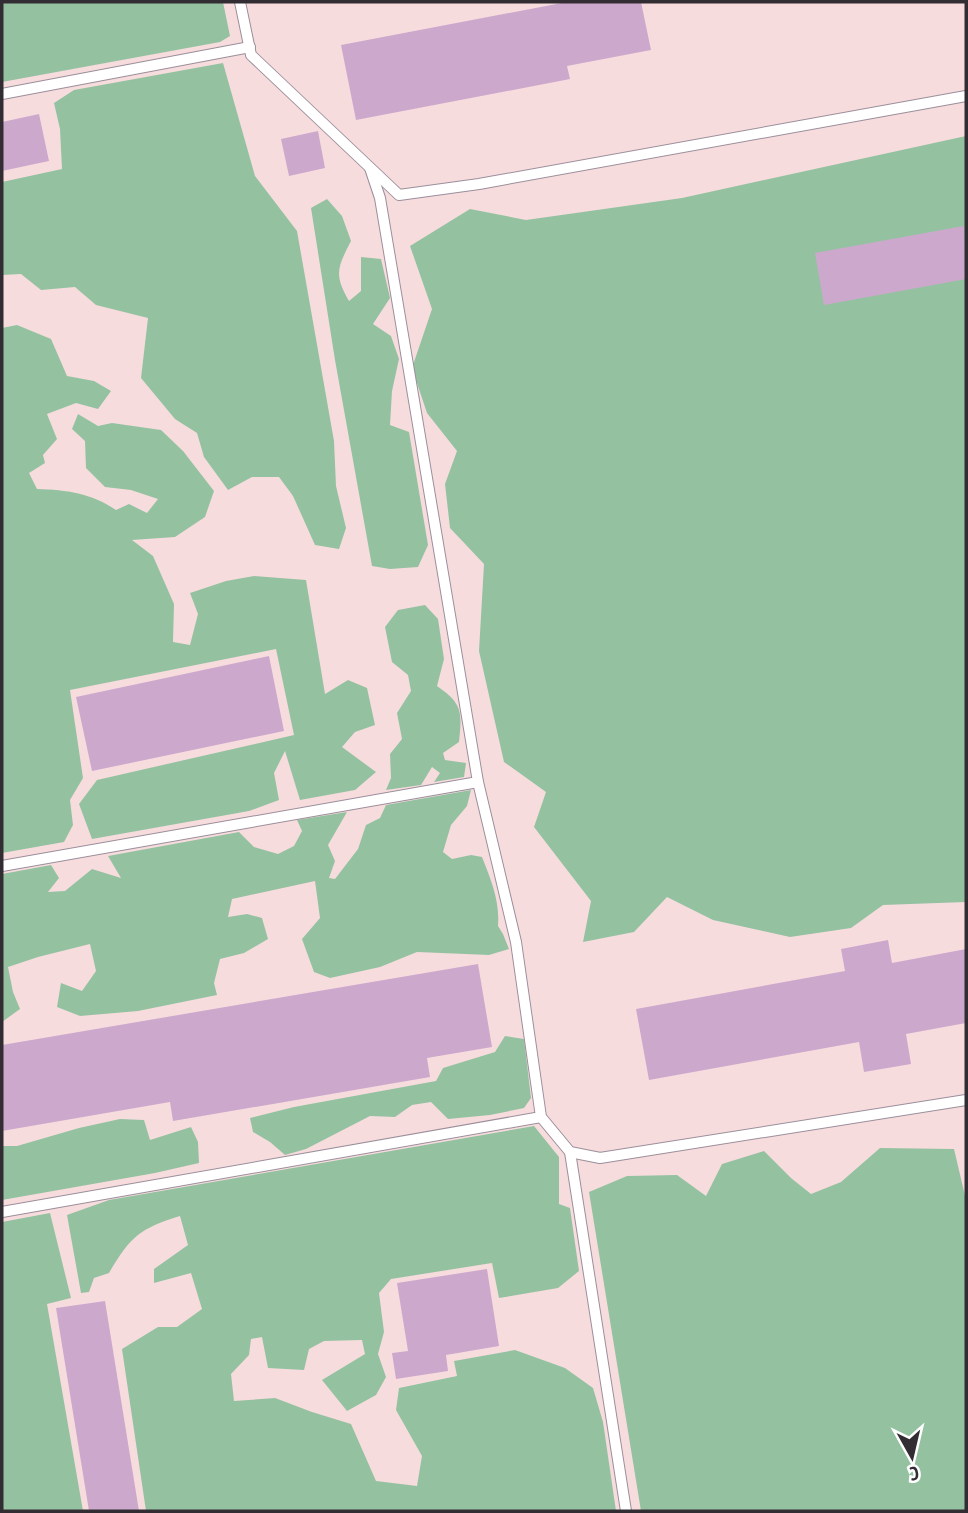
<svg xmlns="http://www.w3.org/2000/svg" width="968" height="1513" font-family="'PT Sans Narrow',sans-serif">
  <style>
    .industrial { fill: #f7dcde }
    .forest { fill: #94c2a1 }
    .building { fill: #cda8cd }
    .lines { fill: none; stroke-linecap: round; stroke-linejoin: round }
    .service-casing { stroke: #9b8f9b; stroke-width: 12 }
    .service { stroke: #fff; stroke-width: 10 }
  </style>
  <rect width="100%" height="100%" fill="#f6e9f6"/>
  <rect class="industrial" x="2" y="2" width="964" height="1509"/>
  <g class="forest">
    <polygon points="2,2 223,2 230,36 220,42 2,82"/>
    <polygon points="223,63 255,176 297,231 334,441 336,486 346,528 339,549 315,545 293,496 279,477 252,477 228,490 204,457 197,433 175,419 141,378 148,318 96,305 75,287 41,290 21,274 2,275 2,182 62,169 60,129 54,103 74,90"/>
    <polygon points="966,136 966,902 883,905 851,928 790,937 713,920 667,897 634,932 583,942 591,901 534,827 546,792 504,762 479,651 484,564 450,528 445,484 457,451 427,413 412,368 432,309 410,246 470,209 526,220 682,198"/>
    <path d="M327,199L342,216L351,241C337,268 334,275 349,301L361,291V257L381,259L390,298L373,324L391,336L399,359L392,391L390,425L409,432L428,545L418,567L390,569L372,566L335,360L311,208Z"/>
    <path d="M17,325L51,339L67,376L94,381L111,391L98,409L76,403L47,414L57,439L43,455L45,463L29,473L37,489C67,490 91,493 116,510L129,504L147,513L158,499L131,490L105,487L86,468L85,441L72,429L78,414L98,426L112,423L161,430L183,451L214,491L205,517L175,537L132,540L153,556L174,604L173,642L190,645L198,614L190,593L226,581L254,576L306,580L325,694L348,680L367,688L375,725L355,732L342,747L376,772L355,790L300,800L285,751L274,773L279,800L249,811L92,839L79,804L97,780L294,735L276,649L70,690L83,778L70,800L73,825L64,842L2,853V328Z"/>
    <path d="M425,605L438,619L444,659L437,686C463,704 462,712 459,742L443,753L445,760L466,763L464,777L434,782L440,773L432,767L421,785L386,790L391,778L390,754L402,739L397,713L411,691L408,675L392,662L385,627L398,610Z"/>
    <path d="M471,790L467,806L451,825L443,852L452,859L471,855L482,857C491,880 500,901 498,926L503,934L509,949L489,955L417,952L380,967L330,978L314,972L302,939L320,918L315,881L232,899L228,917L247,914L262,918L268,939L244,953L220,959L214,983L217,995L138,1011L80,1016L57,1007L61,983L82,991L96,971L90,944L38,957L8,967L13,992L20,1009L2,1022V874L51,865L59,878L48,892L65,891L92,869L121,878L108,856L239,832L254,847L278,854L294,846L302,831L297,820L347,812L328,845L335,861L329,878L335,879L358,849L366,825L380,818L386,805Z"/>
    <polygon points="505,1036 524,1039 531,1098 524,1108 490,1115 448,1119 431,1102 412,1105 395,1117 370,1116 306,1149 285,1155 270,1142 253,1132 250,1118 294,1107 436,1081 443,1068 495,1052"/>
    <polygon points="120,1119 144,1120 150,1140 191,1127 198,1142 199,1163 155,1173 2,1200 2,1146 17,1146 79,1128"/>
    <path d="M534,1126L559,1157V1204L570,1208L579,1271L558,1288L499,1298L492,1263L391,1279L379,1293L384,1332L378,1354L386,1377L376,1395L347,1411L322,1380L365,1354L362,1340L324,1341L309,1349L304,1370L268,1368L262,1337L251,1339L249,1355L231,1374L234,1401L275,1398L312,1412L351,1424L376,1481L417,1486L422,1456L396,1410L399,1388L457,1376L454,1361L515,1350L565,1368L593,1388L603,1422L616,1511H146L122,1349L158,1327H177L202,1309L191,1273L154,1283V1269L188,1245L180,1216C139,1229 131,1236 109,1273L94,1278L89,1292L81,1293L67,1215L109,1200Z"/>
    <polygon points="880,1148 954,1149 966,1200 966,1511 641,1511 589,1192 627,1176 677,1175 706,1196 722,1164 764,1151 791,1178 811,1194 841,1182"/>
    <polygon points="50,1213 71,1298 47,1304 83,1511 2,1511 2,1222"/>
  </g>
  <g class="building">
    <polygon points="567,2 641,2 651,50 567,66 570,79 356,120 341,45"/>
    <polygon points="39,114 49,161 2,171 2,122"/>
    <polygon points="318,131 325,168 289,176 281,139"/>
    <polygon points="964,226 966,279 824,305 815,253"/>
    <polygon points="269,656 284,731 92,771 76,697"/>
    <polygon points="888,940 892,963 966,949 966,1023 906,1034 911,1064 864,1072 859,1042 649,1080 636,1009 845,971 841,949"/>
    <polygon points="478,964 492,1047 427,1058 430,1077 173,1121 170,1102 2,1131 2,1045"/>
    <polygon points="487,1269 499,1346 446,1355 448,1371 396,1379 392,1353 408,1351 397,1283"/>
    <polygon points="105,1301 139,1511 89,1511 56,1308"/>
  </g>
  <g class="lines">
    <defs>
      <g id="service">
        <polyline points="240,2 251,55 399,195 479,184 966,96"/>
        <polyline points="2,94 250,47"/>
        <polyline points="478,782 516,942 541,1117 570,1152 600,1158 966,1100"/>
        <polyline points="2,866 478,782 380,198 370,168"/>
        <polyline points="570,1152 626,1511"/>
        <polyline points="2,1212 541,1117"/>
      </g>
    </defs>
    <use href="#service" class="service-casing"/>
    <use href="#service" class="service"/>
  </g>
  <rect width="968" height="1513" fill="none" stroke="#322d32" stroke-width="7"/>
  <g transform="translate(912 1457) rotate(172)" stroke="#ffffff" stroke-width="5" paint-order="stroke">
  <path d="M0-5L12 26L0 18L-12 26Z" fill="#322d32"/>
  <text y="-10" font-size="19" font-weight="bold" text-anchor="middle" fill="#322d32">С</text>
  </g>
</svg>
